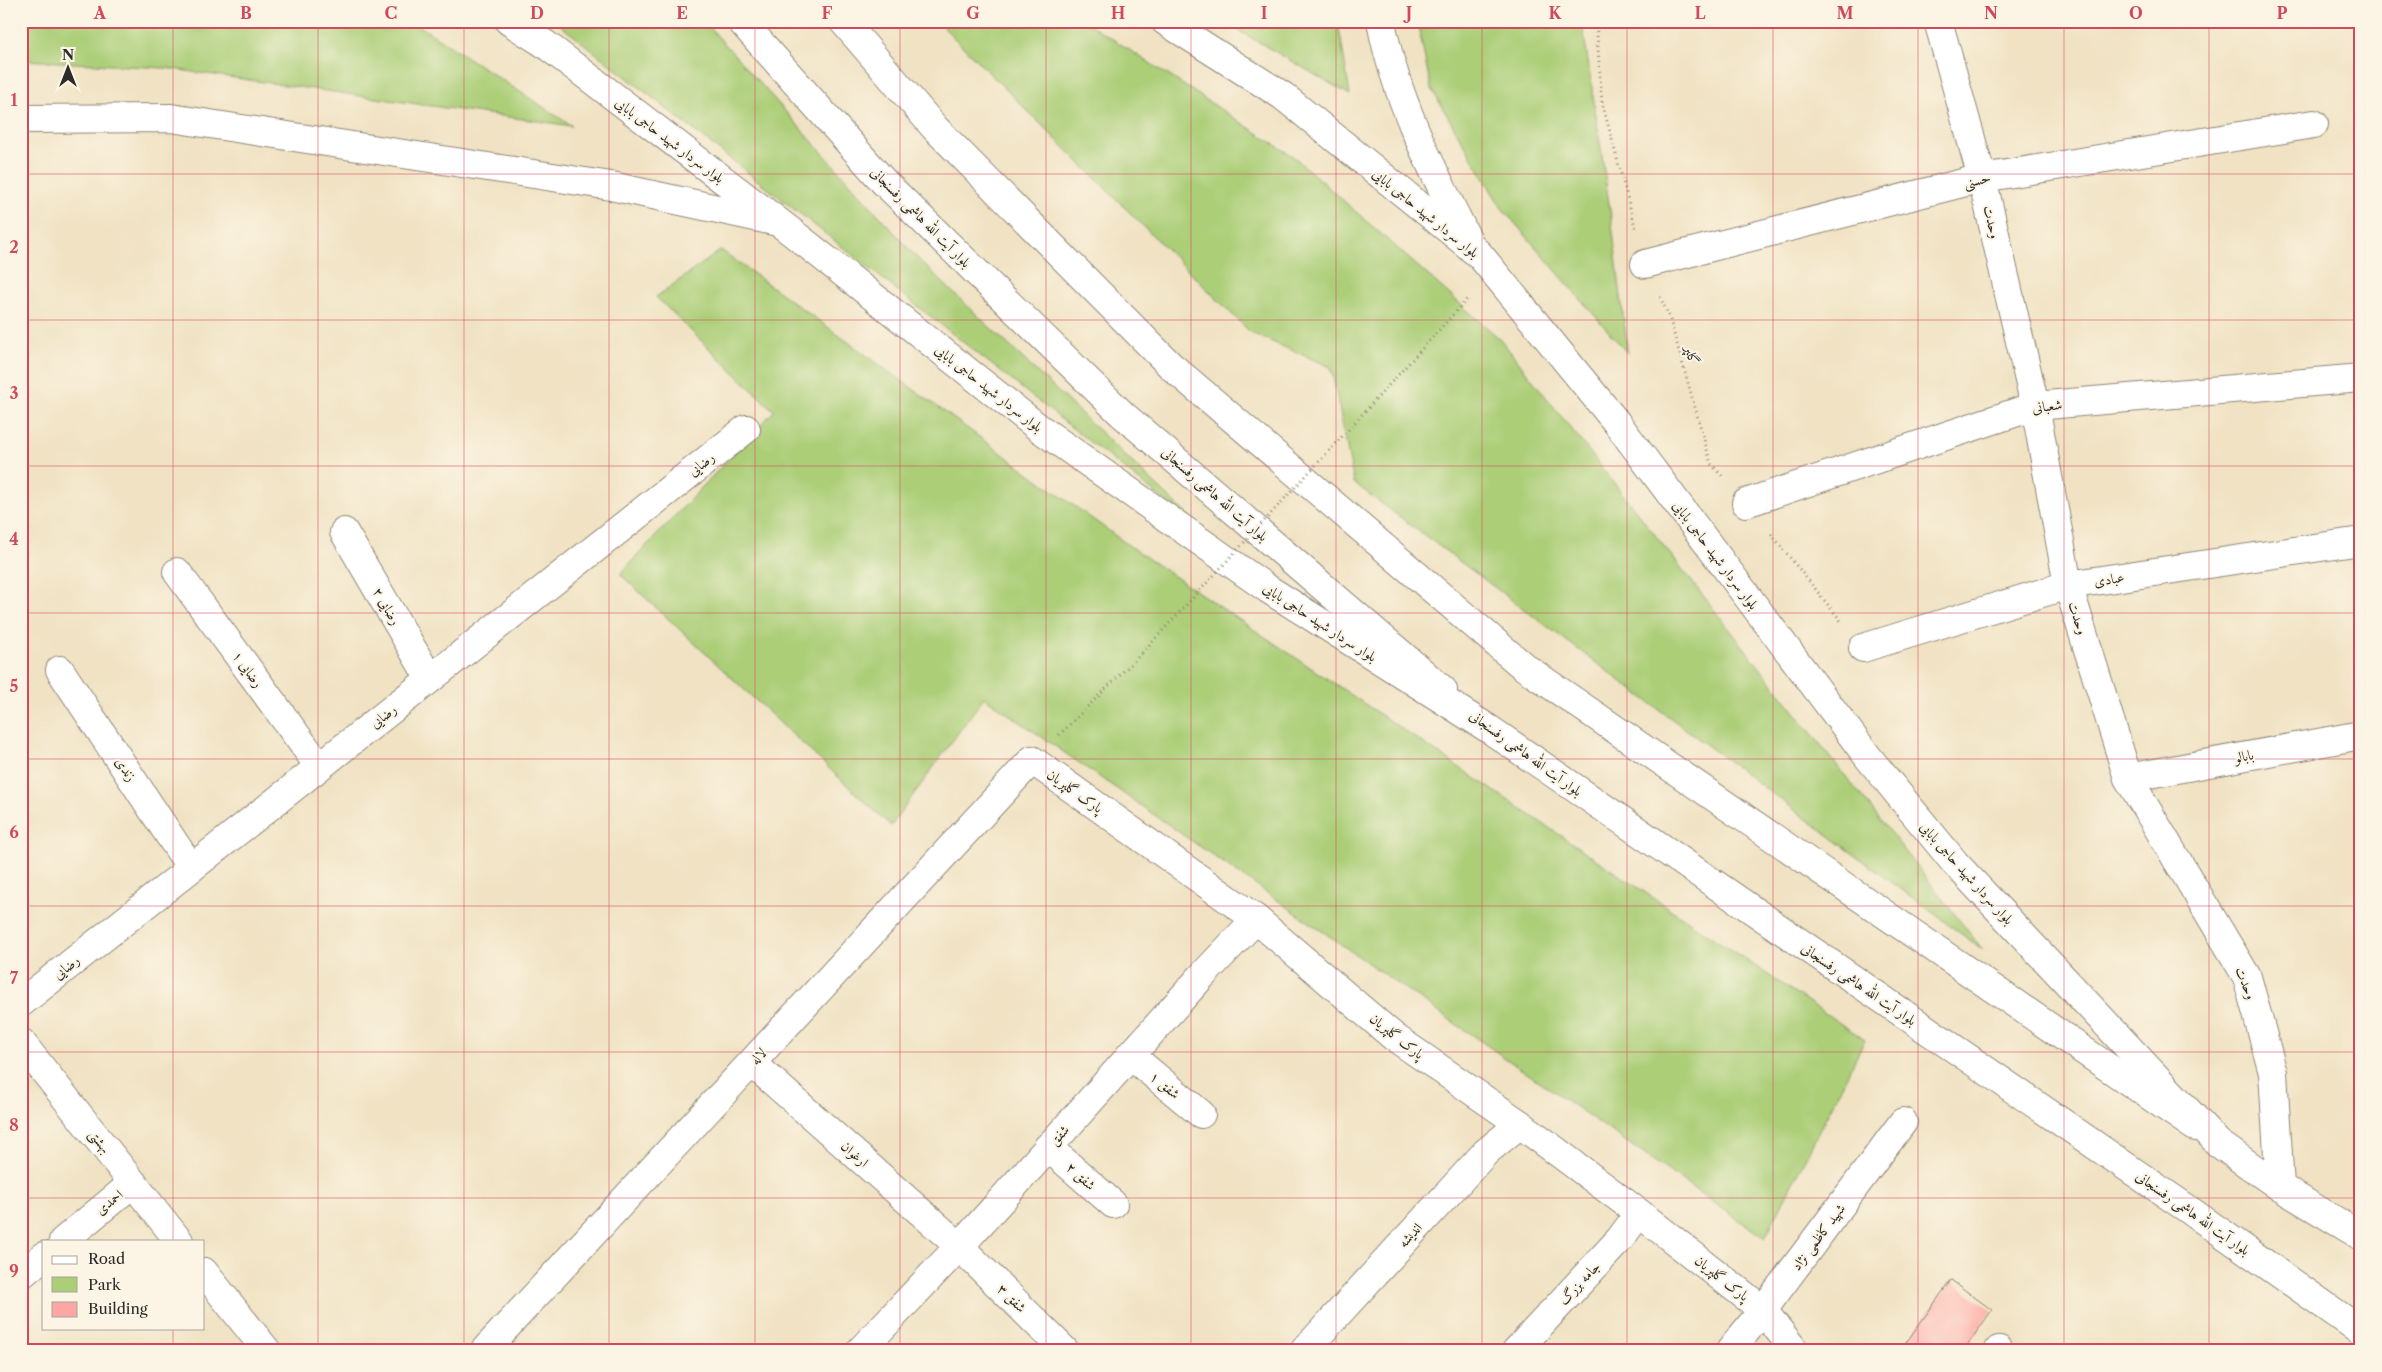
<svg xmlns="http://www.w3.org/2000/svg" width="2382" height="1372" font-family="'Libre Caslon Text',Amiri,serif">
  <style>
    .green { fill: #abce77; stroke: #6b7c51 }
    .building { fill: #fca7a3 }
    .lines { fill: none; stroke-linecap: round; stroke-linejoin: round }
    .street-casing { stroke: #8e8677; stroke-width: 30 }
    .secondary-casing { stroke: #8e8677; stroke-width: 30 }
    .primary-casing { stroke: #8e8677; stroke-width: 30 }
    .highway-casing { stroke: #8e8677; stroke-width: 30 }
    .path { stroke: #8e8677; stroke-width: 3; stroke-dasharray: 1 4; stroke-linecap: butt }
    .street { stroke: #fff; stroke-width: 28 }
    .secondary { stroke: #fff; stroke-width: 28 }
    .primary { stroke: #fff; stroke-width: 28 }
    .highway { stroke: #fff; stroke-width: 28 }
    .path-bridge { stroke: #8e8677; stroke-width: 3; stroke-dasharray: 1 4; stroke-linecap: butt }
    .grid { fill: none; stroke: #d1495b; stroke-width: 1; stroke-opacity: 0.55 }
    .labels { text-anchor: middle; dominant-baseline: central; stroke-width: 4; stroke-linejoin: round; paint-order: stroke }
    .street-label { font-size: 14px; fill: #2b2b2b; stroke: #fcf5e5 }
    .neatline { fill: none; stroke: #d1495b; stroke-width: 2 }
    .grid-label { font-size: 16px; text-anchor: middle; font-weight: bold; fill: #d1495b }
  </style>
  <rect width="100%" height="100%" fill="#fcf5e5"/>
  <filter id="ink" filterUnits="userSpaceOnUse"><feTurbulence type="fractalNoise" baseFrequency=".02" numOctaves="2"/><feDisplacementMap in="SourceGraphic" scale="10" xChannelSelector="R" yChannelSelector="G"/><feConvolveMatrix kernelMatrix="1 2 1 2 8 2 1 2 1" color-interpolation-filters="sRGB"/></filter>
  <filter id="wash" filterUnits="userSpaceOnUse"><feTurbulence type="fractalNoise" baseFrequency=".0096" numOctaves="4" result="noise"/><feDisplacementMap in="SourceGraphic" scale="20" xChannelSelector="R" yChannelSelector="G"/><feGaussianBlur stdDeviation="1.12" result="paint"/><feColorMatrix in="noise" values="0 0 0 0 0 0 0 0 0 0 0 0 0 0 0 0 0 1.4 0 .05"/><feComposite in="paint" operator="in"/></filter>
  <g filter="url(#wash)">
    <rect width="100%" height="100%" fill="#f0e2c3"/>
    <g class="green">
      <polygon points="21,21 412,21 572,126 165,68 21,60"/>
      <polygon points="555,21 704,21 919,260 1212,538"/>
      <polygon points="937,21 1085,21 1294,157 1501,340 1983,950 1354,483 1331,367 1251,333"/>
      <polygon points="1222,21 1338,21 1350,95"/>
      <polygon points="1417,21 1582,21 1612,224 1628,354 1501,207 1431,88"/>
      <polygon points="721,250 1131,547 1865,1040 1765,1238 984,697 891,826 620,574 774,411 656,297"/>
    </g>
    <g id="blocks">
      <polygon class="building" points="1951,1280 1992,1310 1963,1351 1900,1351"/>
    </g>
  </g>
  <g filter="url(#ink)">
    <use href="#blocks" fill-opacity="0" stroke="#8e8677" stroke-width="1"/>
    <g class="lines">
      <defs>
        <g id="street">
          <polyline points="1938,21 1982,178 2035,406 2068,585 2128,778 2247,977 2273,1073 2280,1187"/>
          <polyline points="1645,264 1982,178 2314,124"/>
          <polyline points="1746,503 2035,406 2361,378"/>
          <polyline points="344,532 430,679"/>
          <polyline points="177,572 319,766"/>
          <polyline points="1863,648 2068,585 2361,541"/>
          <polyline points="60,670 191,868"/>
          <polyline points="2128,778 2361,735"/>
          <polyline points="21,1003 746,429"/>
          <polyline points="1130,1055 1201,1114"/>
          <polyline points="752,1063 959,1246 1065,1351"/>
          <polyline points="1048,1147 1113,1204"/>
          <polyline points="63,1241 133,1183"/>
          <polyline points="21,1275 44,1256"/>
          <polyline points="484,1351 1032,760 1256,919 1394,1037 1520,1124 1639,1213 1763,1310 1795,1351"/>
          <polyline points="860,1351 970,1235 1201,977 1256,919"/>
          <polyline points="1304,1351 1486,1152 1520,1124"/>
          <polyline points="1516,1351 1620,1239 1639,1213"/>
          <polyline points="1730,1351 1763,1310 1903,1122"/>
          <polyline points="1999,1351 1999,1350"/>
        </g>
        <g id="secondary">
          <path d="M1381,21C1395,100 1437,179 1473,250"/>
          <polyline points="21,1042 179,1241"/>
          <polyline points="204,1272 267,1351"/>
        </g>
        <g id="primary">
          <polyline points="741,21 884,182 1122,414 1443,690"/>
          <polyline points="843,21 935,128 1171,366 1523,666 2195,1127"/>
          <polyline points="21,119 171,118 611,186 778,222"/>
        </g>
        <g id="highway">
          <polyline points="509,21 545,44 789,230 1039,428 1268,589 1489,729 2185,1207 2361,1331"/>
          <polyline points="1165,21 1283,96 1479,254 1617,423 1868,757 1955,863 2218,1143 2280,1187 2361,1236"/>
        </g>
      </defs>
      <use href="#street" class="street-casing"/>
      <use href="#secondary" class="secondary-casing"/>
      <use href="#primary" class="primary-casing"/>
      <use href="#highway" class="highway-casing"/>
      <g class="path">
        <polyline points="1596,21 1602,102 1636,230"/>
        <polyline points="1660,297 1669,316 1711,464 1722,476"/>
        <polyline points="1338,441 1469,297"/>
        <polyline points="1771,534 1841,621"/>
        <polyline points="1059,735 1142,653"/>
      </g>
      <use href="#street" class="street"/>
      <use href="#secondary" class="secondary"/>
      <use href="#primary" class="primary"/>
      <use href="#highway" class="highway"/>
      <polyline class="path-bridge" points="1142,653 1338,441"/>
    </g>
  </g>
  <path class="grid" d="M173,21V1241M318,21V1351M464,21V1351M609,21V1351M755,21V1351M900,21V1351M1046,21V1351M1191,21V1351M1336,21V1351M1482,21V1351M1627,21V1351M1773,21V1351M1918,21V1351M2064,21V1351M2209,21V1351M21,174H2361M21,320H2361M21,466H2361M21,613H2361M21,759H2361M21,906H2361M21,1052H2361M21,1198H2361M173,1328V1351"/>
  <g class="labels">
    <g class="street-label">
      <text transform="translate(670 140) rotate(37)">بلوار سردار شهید حاجی بابایی</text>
      <text transform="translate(1977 180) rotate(-13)">حسنی</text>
      <text transform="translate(1426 213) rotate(39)">بلوار سردار شهید حاجی بابایی</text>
      <text transform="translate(921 217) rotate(45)">بلوار آیت الله هاشمی رفسنجانی</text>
      <text transform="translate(1992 222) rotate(77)">وحدت</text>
      <text transform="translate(1692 355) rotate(74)">گلپر</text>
      <text transform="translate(989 388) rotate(38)">بلوار سردار شهید حاجی بابایی</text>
      <text transform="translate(2047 406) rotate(-8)">شعبانی</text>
      <text transform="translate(701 464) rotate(-38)">رضایی</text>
      <text transform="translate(1215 494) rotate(41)">بلوار آیت الله هاشمی رفسنجانی</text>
      <text transform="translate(1716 555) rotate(53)">بلوار سردار شهید حاجی بابایی</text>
      <text transform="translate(2109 579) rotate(-9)">عبادی</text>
      <text transform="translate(387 606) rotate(60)">رضایی ۲</text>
      <text transform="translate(2078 618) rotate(72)">وحدت</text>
      <text transform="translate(1320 622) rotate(33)">بلوار سردار شهید حاجی بابایی</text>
      <text transform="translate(248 669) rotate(54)">رضایی ۱</text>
      <text transform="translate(383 716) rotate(-38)">رضایی</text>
      <text transform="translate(1526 753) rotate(36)">بلوار آیت الله هاشمی رفسنجانی</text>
      <text transform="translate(2244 756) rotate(-11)">بابالو</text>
      <text transform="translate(126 769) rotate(56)">زندی</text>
      <text transform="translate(1075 791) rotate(35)">پارک گلپریان</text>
      <text transform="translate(1967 873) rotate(48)">بلوار سردار شهید حاجی بابایی</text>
      <text transform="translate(66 967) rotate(-39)">رضایی</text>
      <text transform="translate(2246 983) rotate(68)">وحدت</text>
      <text transform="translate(1859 984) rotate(34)">بلوار آیت الله هاشمی رفسنجانی</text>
      <text transform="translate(1397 1036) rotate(38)">پارک گلپریان</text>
      <text transform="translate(758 1056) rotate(-47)">لاله</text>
      <text transform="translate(1165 1085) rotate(39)">شفق ۱</text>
      <text transform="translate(1059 1135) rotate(-48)">شفق</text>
      <text transform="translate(100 1141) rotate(52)">بهشتی</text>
      <text transform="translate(855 1154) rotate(42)">ارغوان</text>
      <text transform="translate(1081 1176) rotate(42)">شفق ۲</text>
      <text transform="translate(109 1202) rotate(-39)">احمدی</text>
      <text transform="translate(2193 1213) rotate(35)">بلوار آیت الله هاشمی رفسنجانی</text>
      <text transform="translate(1410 1235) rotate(-48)">اندیشه</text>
      <text transform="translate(1818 1237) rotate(-53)">شهید کاظمی نژاد</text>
      <text transform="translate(1722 1278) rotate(38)">پارک گلپریان</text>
      <text transform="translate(1579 1283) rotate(-47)">جامه بزرگ</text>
      <text transform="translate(1012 1298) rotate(45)">شفق ۳</text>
    </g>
  </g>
  <rect width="2382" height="1372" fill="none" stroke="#fcf5e5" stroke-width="55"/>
  <rect x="42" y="1240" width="162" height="90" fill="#fcf5e5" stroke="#a8a49b"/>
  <rect x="52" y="1256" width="25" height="8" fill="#ffffff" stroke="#a8a49b"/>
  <text x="88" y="1264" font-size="15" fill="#2b2b2b">Road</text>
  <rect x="52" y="1277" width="25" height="15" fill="#abce77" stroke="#a8a49b"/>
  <text x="88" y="1290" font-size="15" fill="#2b2b2b">Park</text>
  <rect x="52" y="1302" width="25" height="15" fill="#fca7a3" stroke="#a8a49b"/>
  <text x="88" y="1314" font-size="15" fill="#2b2b2b">Building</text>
  <g transform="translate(68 68)" stroke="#fcf5e5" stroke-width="4" paint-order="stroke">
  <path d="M0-4L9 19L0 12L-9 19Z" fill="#2b2b2b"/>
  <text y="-8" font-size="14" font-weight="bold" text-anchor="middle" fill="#2b2b2b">N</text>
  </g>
  <rect x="28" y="28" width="2326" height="1316" class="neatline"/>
  <g class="grid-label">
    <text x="100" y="19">A</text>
    <text x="246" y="19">B</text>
    <text x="391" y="19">C</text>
    <text x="537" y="19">D</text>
    <text x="682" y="19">E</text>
    <text x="827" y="19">F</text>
    <text x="973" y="19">G</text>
    <text x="1118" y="19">H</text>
    <text x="1264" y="19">I</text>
    <text x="1409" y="19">J</text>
    <text x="1555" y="19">K</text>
    <text x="1700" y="19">L</text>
    <text x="1845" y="19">M</text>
    <text x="1991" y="19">N</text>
    <text x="2136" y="19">O</text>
    <text x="2282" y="19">P</text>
    <text x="14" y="106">1</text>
    <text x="14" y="253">2</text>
    <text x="14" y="399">3</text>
    <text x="14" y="545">4</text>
    <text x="14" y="692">5</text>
    <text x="14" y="838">6</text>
    <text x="14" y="984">7</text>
    <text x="14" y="1131">8</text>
    <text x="14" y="1277">9</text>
  </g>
</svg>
